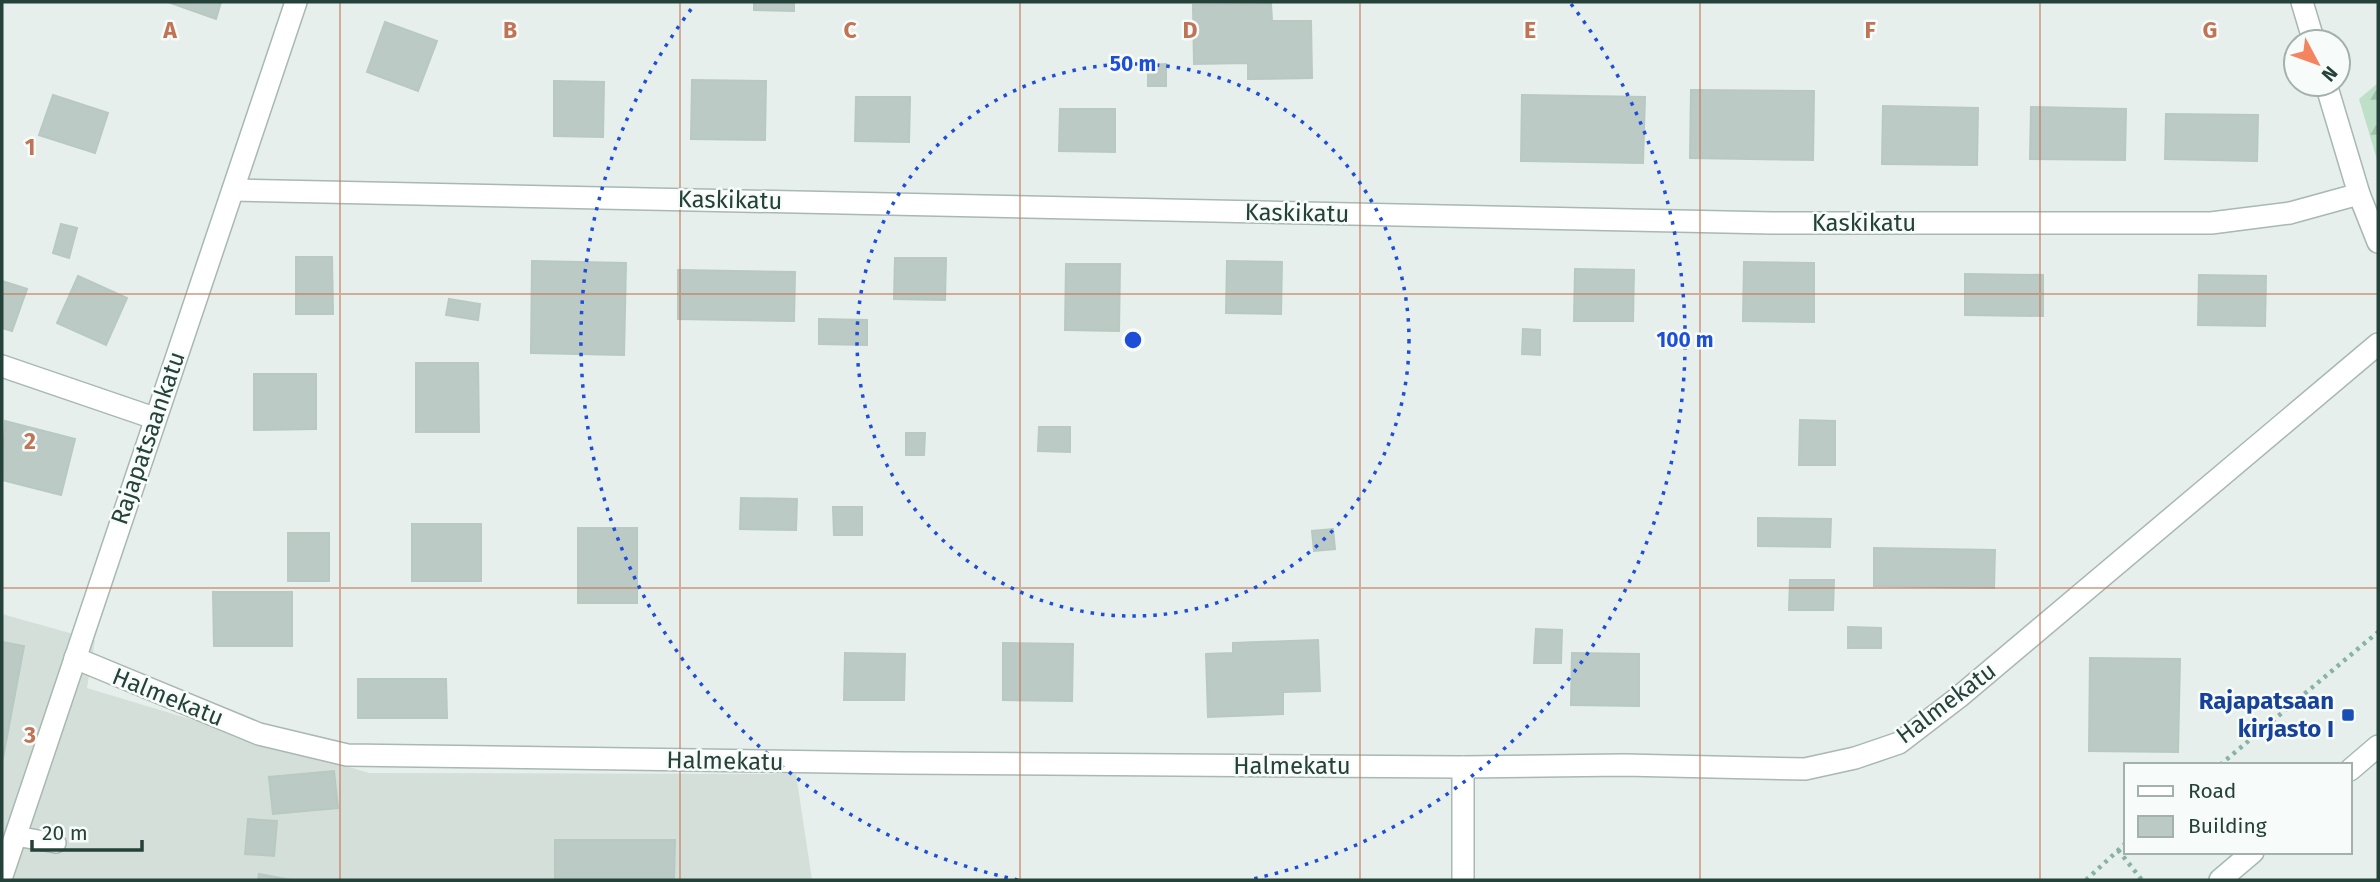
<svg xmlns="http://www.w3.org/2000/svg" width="2380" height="882" font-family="'Fira Sans',sans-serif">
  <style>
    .built { fill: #d4dfda }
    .forest { fill: url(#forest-firs) }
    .building { fill: #bbcac4; stroke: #b8c9c2; stroke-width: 2 }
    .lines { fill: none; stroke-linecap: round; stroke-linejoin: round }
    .lane-casing { stroke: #a8b8b2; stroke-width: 22 }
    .street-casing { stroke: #a8b8b2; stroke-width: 24 }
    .secondary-casing { stroke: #a4bbb3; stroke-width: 24 }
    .path { stroke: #86b3a5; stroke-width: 4.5; stroke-dasharray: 3.5 5; stroke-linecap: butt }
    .lane { stroke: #fff; stroke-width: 19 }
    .street { stroke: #fff; stroke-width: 21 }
    .secondary { stroke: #fff; stroke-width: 21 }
    .grid { fill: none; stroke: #c07456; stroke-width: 2; stroke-opacity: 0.55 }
    .ring { fill: none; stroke: #1d4ed8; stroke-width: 3.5; stroke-dasharray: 3.5 7 }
    .transit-dot { fill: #1a4fb4; stroke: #f7fbf9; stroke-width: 2.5 }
    .labels { text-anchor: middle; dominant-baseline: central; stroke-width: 5; stroke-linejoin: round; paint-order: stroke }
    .street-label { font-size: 24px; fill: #24423a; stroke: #f7fbf9 }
    .transit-label { font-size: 24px; font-weight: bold; fill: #164399; stroke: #f7fbf9; text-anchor: end }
    .grid-label { font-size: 23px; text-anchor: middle; font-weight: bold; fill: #c07456; stroke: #f7fbf9; stroke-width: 5; stroke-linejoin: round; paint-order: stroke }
    .centre { fill: #1d4ed8; stroke: #f7fbf9; stroke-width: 3.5 }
    .ring-label { font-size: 21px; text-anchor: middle; font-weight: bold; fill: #1d4ed8; stroke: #f7fbf9; stroke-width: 5; stroke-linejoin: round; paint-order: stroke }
  </style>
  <defs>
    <pattern id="forest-firs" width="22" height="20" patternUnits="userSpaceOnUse" patternTransform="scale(1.75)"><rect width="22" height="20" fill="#bfe0c8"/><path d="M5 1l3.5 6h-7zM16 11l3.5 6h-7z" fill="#a4c1ad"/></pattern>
  </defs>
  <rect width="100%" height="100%" fill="#e6efeb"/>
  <polygon class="built" points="2,614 95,640 87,688 369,773 796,774 812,880 2,880"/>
  <polygon class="forest" points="2378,83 2378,163 2359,99"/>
  <g class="building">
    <polygon points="168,2 221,2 216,19"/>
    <polygon points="754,2 794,2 794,11 754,10"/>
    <polygon points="1271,4 1272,21 1311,21 1312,78 1248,79 1248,63 1194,64 1193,5"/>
    <polygon points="385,22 437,41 418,91 367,72"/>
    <polygon points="1166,64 1166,86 1148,86 1148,65"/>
    <polygon points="692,80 766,81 765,140 691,139"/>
    <polygon points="554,81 604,82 603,137 554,136"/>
    <polygon points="1691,90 1814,91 1813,160 1690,158"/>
    <polygon points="53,95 108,113 95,153 39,135"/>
    <polygon points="1522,95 1645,97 1643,163 1521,161"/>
    <polygon points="856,97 910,97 909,142 855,141"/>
    <polygon points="1883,106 1978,108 1977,165 1882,164"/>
    <polygon points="2031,107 2126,109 2125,160 2030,159"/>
    <polygon points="1060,109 1115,109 1115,152 1059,151"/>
    <polygon points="2166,114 2258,115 2257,161 2165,159"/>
    <polygon points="61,224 77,228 69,258 53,253"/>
    <polygon points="296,257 332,257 333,314 296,314"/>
    <polygon points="895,258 946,258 945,300 894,299"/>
    <polygon points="532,261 626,263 624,355 531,353"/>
    <polygon points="1227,261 1282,262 1281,314 1226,313"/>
    <polygon points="1744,262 1814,263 1814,322 1743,321"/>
    <polygon points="1066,264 1120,264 1119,331 1065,330"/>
    <polygon points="1575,269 1634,270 1633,321 1574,321"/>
    <polygon points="678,270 795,272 794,321 678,319"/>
    <polygon points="1965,274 2043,275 2043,316 1965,315"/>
    <polygon points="2199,275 2266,276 2265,326 2198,325"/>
    <polygon points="78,276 127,298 106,345 57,323"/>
    <polygon points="2,281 27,289 12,331 2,328"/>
    <polygon points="449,299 480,304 478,320 446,315"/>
    <polygon points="819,319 867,320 867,345 819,344"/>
    <polygon points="1523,329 1540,330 1540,355 1522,354"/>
    <polygon points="416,363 478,363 479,432 416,432"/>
    <polygon points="254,374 316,374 316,429 254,430"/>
    <polygon points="1800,420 1835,421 1835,465 1799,465"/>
    <polygon points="5,421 75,439 61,495 2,480"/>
    <polygon points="1039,427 1070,427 1070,452 1038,451"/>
    <polygon points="906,433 925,433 924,455 906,455"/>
    <polygon points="741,498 797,499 796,530 740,529"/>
    <polygon points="833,507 862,507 862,535 834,535"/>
    <polygon points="1758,518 1831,519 1830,547 1758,546"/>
    <rect x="412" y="524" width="69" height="57"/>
    <rect x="578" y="528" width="59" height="75"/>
    <polygon points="1333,529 1335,549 1314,551 1312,531"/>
    <rect x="288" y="533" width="41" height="48"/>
    <polygon points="1874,548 1995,550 1994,588 1874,586"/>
    <polygon points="1790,580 1834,580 1833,610 1789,610"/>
    <polygon points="213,592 292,592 292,646 214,646"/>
    <polygon points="1848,627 1881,628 1881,648 1848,648"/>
    <polygon points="1536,629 1562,630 1561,663 1534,663"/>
    <polygon points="1318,640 1320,691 1283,692 1283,714 1208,717 1206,654 1233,653 1233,643"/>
    <polygon points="2,642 24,646 2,763"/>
    <polygon points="1003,643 1073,644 1072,701 1003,700"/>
    <polygon points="845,653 905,654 904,700 844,700"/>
    <polygon points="1572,653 1639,654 1639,706 1571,705"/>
    <polygon points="2090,658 2180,659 2178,752 2089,751"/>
    <polygon points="358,679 446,679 447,718 358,718"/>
    <polygon points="334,771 338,808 273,814 269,777"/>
    <polygon points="248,819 277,821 274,856 245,854"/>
    <polygon points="555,840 675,840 674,880 555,880"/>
    <polygon points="259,874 291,880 258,880"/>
  </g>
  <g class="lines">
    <defs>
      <polyline id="lane" points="15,836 56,843"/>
      <g id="street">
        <polyline points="2302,2 2314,42"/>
        <polyline points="2326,84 2359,194 2378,242"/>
        <polyline points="233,190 1772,223 2211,223 2290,213 2359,194"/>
        <polyline points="2,366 154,418"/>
        <polyline points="75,658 259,734 347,755 900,763 1463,767 1624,765 1805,769 1855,758 1899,743 1959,697 2378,344"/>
        <polyline points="2,876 296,2"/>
        <polyline points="1463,880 1463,767"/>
      </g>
      <g id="secondary">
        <polyline points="2350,770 2378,746"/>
        <polyline points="2220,880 2253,852"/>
      </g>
    </defs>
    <use href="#lane" class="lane-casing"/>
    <use href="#street" class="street-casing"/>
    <use href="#secondary" class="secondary-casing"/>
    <g class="path">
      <polyline points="2220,765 2378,632"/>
      <polyline points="2118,850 2142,880"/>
      <polyline points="2086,880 2126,843"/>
    </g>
    <use href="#lane" class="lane"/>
    <use href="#street" class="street"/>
    <use href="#secondary" class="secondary"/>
  </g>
  <path class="grid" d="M340,2V880M680,2V880M1020,2V880M1360,2V880M1700,2V880M2040,2V880M2,294H2378M2,588H2378"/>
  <g class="ring">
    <circle cx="1133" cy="340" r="276"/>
    <path d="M1018 880A552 552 0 0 1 695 4M1571 4A552 552 0 0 1 1248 880"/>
  </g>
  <rect class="transit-dot" x="2341" y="708" width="14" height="14" rx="3.5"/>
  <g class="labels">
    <g class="street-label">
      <text transform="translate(730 200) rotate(1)">Kaskikatu</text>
      <text transform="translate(1297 213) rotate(1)">Kaskikatu</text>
      <text x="1864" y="223">Kaskikatu</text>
      <text transform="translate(148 438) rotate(-71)">Rajapatsaankatu</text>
      <text transform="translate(168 697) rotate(22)">Halmekatu</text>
      <text transform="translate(1946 703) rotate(-37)">Halmekatu</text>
      <text transform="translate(725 761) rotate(1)">Halmekatu</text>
      <text x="1292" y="766">Halmekatu</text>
    </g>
    <g class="transit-label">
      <text x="2334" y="701">Rajapatsaan<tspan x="2334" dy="28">kirjasto I</tspan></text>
    </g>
  </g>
  <g class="grid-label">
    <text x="170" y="38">A</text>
    <text x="510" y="38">B</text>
    <text x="850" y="38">C</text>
    <text x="1190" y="38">D</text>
    <text x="1530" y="38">E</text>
    <text x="1870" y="38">F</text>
    <text x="2210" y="38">G</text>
    <text x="30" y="155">1</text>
    <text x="30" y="449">2</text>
    <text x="30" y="743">3</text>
  </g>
  <circle cx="1133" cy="340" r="10" class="centre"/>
  <g class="ring-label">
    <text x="1133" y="71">50 m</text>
    <text x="1685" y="347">100 m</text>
  </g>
  <rect width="2380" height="882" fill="none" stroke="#24423a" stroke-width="7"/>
  <rect x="2124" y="763" width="228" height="91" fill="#f7fbf9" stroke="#a3b1ad" stroke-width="2"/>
  <rect x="2138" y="786" width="35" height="10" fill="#ffffff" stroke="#a3b1ad" stroke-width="2"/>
  <text x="2188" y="798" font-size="21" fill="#24423a">Road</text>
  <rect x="2138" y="816" width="35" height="21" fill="#bbcac4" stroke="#a3b1ad" stroke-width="2"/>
  <text x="2188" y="833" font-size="21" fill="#24423a">Building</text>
  <g transform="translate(2317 63) rotate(131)"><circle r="33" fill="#f7fbf9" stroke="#a3b1ad" stroke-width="2"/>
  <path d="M0-5L12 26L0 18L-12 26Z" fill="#f4845f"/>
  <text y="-10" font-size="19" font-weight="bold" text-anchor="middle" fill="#24423a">N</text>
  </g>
  <path d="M32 840v10h110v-10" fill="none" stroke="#24423a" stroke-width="3.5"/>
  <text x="42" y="840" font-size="21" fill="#24423a" stroke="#f7fbf9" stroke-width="5" paint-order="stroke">20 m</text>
</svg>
